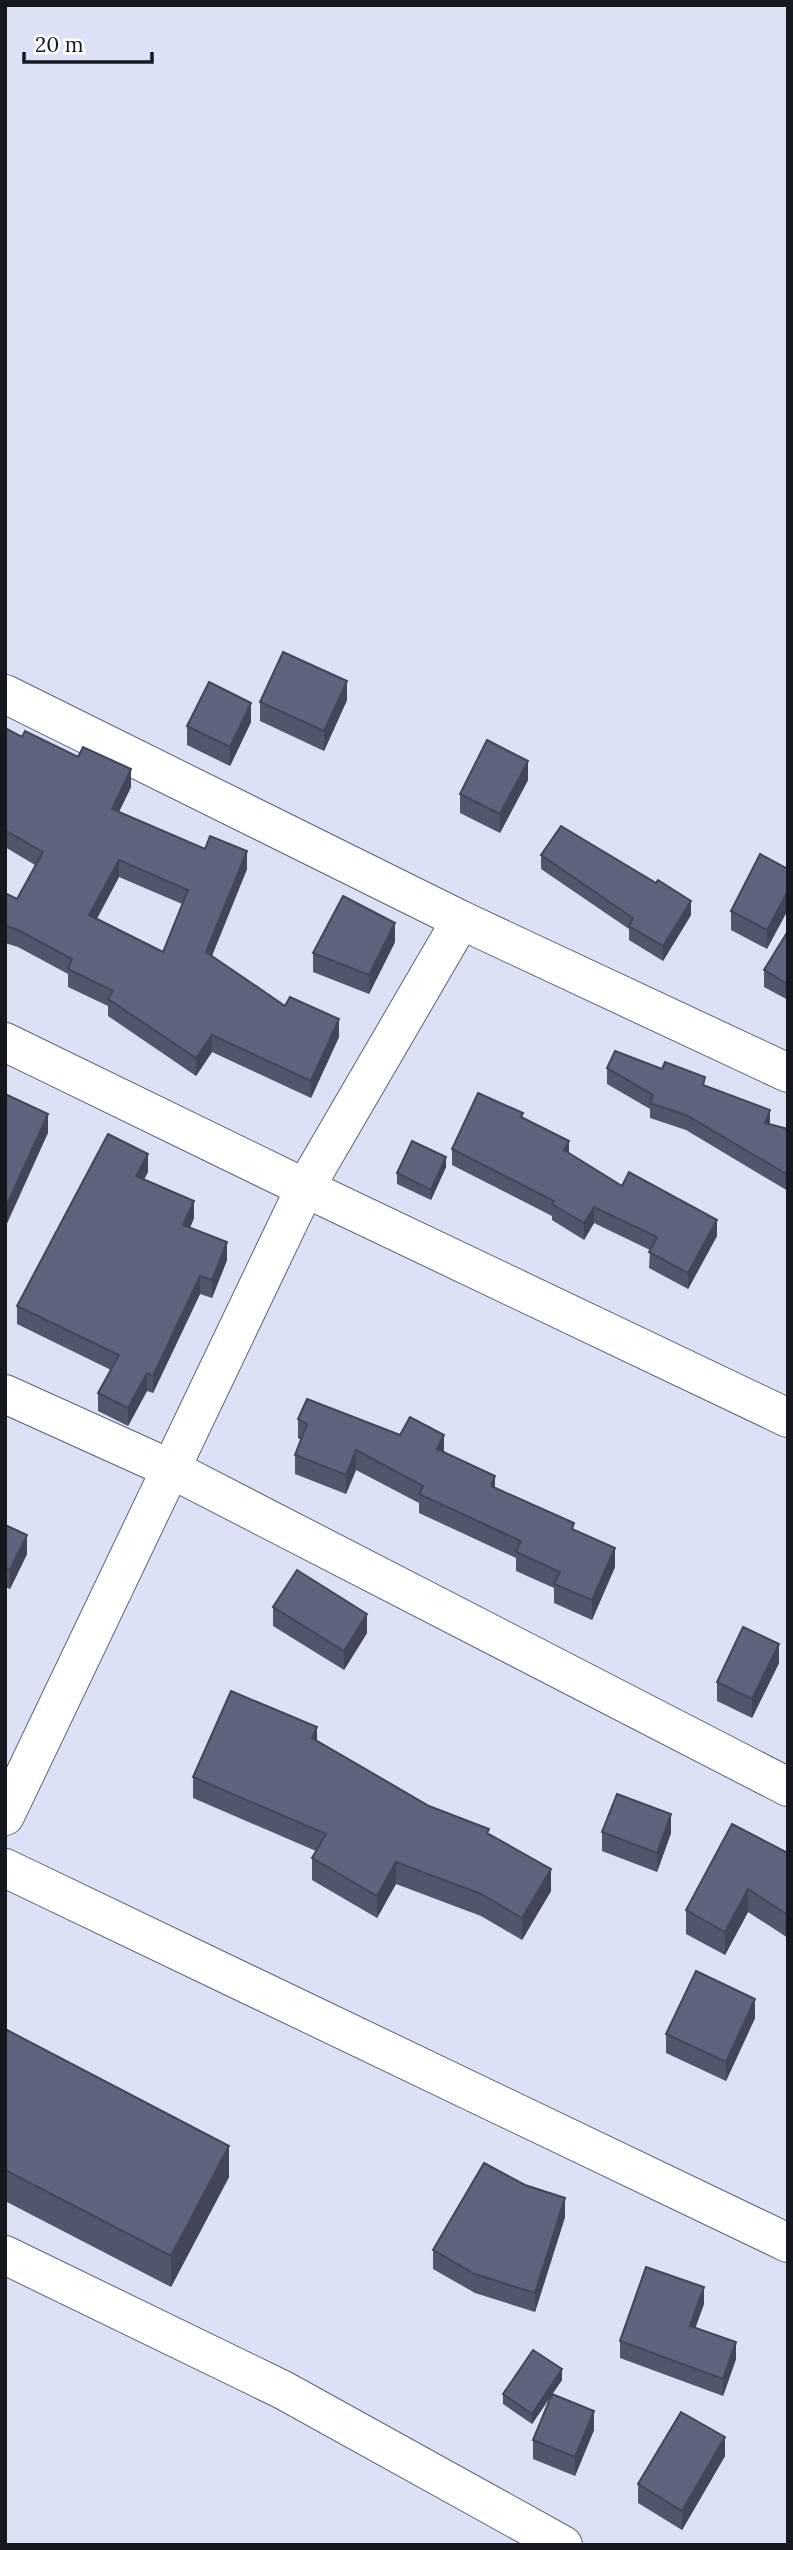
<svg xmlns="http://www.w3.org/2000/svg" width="793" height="2550" font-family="Lora,serif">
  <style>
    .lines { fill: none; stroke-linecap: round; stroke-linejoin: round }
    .street-casing { stroke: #5f6375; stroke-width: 40 }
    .street { stroke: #fff; stroke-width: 38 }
    .wall { fill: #51566c; fill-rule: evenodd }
    .shaded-wall { fill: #424658 }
    .building { fill: #5e647e; stroke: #424658; stroke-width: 2; fill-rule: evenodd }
  </style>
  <rect width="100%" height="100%" fill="#dce1f5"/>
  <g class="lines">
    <defs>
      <g id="street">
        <polyline points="5,694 461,920 788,1073"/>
        <polyline points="5,1042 305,1188 788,1418"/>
        <polyline points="5,1394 171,1469 788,1787"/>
        <polyline points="5,1816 305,1188 461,920"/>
        <polyline points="5,1868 788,2243"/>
        <polyline points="5,2255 283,2390 563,2545"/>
      </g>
    </defs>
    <use href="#street" class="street-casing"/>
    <use href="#street" class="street"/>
  </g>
  <g class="wall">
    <polygon points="347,700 324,751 260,721 260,702"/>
    <polygon points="251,722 230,766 187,745 187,726"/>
    <path d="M5,728L22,737L131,787L119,812L247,869L212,956L285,1006L339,1037L311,1098L212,1052L196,1076L108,1016V1006L68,987V974L18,947L5,943V893L17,899L35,865L5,847ZM119,877L182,904L163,952L97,919Z"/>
    <polygon points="528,780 500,833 460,813 460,794"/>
    <polygon points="541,855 691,915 663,961 629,940 629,929 541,869"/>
    <polygon points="788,869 767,949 731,930 731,911"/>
    <polygon points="788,931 788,1000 764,987 764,970"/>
    <polygon points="395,942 369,994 313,972 313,953"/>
    <polygon points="607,1068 705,1086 770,1124 788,1129 788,1191 686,1130 650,1118 650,1109 607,1084"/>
    <polygon points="523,1117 569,1153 622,1186 717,1236 688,1289 649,1268 650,1250 594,1223 584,1240 552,1220 552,1216 452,1165 452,1149"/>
    <polygon points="446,1167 431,1200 397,1184 397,1173"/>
    <polygon points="148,1172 144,1179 194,1218 190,1228 227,1260 212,1298 200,1294 153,1393 147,1391 128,1426 98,1411 98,1393 111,1370 17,1324 17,1306"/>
    <polygon points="298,1419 444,1453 495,1488 574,1531 615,1567 592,1620 554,1603 554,1588 516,1571 516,1558 419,1513 419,1503 356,1470 346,1494 295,1474 295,1455 301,1440 298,1438"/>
    <polygon points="5,1525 27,1554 10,1589 5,1587"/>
    <polygon points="273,1607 367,1633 344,1670 273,1626"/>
    <polygon points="779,1663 752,1718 717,1701 717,1682"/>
    <polygon points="317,1740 429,1806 489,1834 551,1891 522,1940 481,1916 396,1884 377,1918 312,1880 312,1858 316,1851 193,1798 193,1777"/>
    <polygon points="602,1832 671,1833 657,1872 602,1851"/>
    <polygon points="788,1853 788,1938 748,1912 725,1955 686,1934 686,1910"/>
    <polygon points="755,2018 726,2081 666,2053 666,2034"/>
    <polygon points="5,2029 229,2177 171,2287 5,2201"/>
    <polygon points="565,2217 535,2312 475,2293 433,2269 433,2250"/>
    <polygon points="704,2304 695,2328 736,2359 723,2396 620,2358 620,2341"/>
    <polygon points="562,2380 552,2394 594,2430 575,2476 533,2459 533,2440 551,2396 532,2424 503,2404 503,2394"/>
    <polygon points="725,2456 682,2530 638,2503 638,2484"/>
  </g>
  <g class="shaded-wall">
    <polygon points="347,681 347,700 324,751 324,731"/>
    <polygon points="251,703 251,722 230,766 230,747"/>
    <polygon points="528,761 528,780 500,833 500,814"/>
    <polygon points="131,769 131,787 112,826 112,809"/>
    <polygon points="247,851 247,869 206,970 206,952"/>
    <polygon points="119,860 119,877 89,932 89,915"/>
    <polygon points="788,891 788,910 767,949 767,930"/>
    <polygon points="691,901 691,915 663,961 663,946"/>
    <polygon points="395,923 395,942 369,994 369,975"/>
    <polygon points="339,1019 339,1037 311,1098 311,1081"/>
    <polygon points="212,1035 212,1052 196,1076 196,1058"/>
    <polygon points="770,1110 770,1126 765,1123"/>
    <polygon points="48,1114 48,1133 5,1228 5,1209"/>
    <polygon points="569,1141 569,1157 564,1150"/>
    <polygon points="148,1154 148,1172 136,1194 136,1176"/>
    <polygon points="446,1157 446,1167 431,1200 431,1190"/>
    <polygon points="194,1201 194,1218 183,1243 183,1225"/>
    <polygon points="594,1207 594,1223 584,1240 584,1223"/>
    <polygon points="717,1220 717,1236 688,1289 688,1273"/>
    <polygon points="227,1242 227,1260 212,1298 212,1280"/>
    <polygon points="200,1276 200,1294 153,1393 153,1376"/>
    <polygon points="147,1373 147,1391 128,1426 128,1408"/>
    <polygon points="444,1435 444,1454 437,1449"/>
    <polygon points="356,1450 356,1470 346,1494 346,1475"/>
    <polygon points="495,1476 495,1496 491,1486"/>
    <polygon points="27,1535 27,1554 10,1589 10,1570"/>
    <polygon points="615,1548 615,1567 592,1620 592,1600"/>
    <polygon points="367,1614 367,1633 344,1670 344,1651"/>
    <polygon points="779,1644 779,1663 752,1718 752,1699"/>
    <polygon points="317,1727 317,1749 312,1738"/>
    <polygon points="671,1814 671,1833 657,1872 657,1853"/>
    <polygon points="396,1862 396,1884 377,1918 377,1896"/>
    <polygon points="551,1869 551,1891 522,1940 522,1918"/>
    <polygon points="748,1889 748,1912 725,1955 725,1932"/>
    <polygon points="755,1999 755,2018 726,2081 726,2062"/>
    <polygon points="229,2146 229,2177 171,2287 171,2256"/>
    <polygon points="565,2198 565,2217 535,2312 535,2293"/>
    <polygon points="704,2287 704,2304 690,2343 690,2326"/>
    <polygon points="736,2342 736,2359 723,2396 723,2379"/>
    <polygon points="562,2369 562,2380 532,2424 532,2414"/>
    <polygon points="594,2411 594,2430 575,2476 575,2457"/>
    <polygon points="725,2437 725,2456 682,2530 682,2511"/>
  </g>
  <g class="building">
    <polygon points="283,652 347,681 324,731 260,702"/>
    <polygon points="209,682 251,703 230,747 187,726"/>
    <path d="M5,728L22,737L25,731L78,757L83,747L131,769L112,809L205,849L210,836L247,851L206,952L285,1006L290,997L339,1019L311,1081L212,1035L196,1058L108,999L113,991L68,969L72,959L18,930L5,926V893L17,899L43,852L5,830ZM119,860L188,890L163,952L89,915Z"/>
    <polygon points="487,740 528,761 500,814 460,794"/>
    <polygon points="561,826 656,883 658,880 691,901 663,946 629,926 633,918 541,855"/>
    <polygon points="760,854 788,869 788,891 767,930 731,911"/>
    <polygon points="343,896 395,923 369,975 313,953"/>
    <polygon points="788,931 788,984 764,970"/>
    <polygon points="615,1051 662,1069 665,1062 705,1077 703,1085 770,1110 765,1123 788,1129 788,1175 686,1115 650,1103 653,1095 607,1068"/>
    <polygon points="478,1093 523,1113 521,1117 569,1141 564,1150 622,1186 629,1172 717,1220 688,1273 649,1252 657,1237 594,1207 584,1223 552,1204 554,1201 452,1149"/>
    <polygon points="5,1094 48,1114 5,1209"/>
    <polygon points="108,1134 148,1154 136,1176 194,1201 183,1225 227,1242 212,1280 200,1276 153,1376 147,1373 128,1408 98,1393 119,1355 17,1306"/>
    <polygon points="412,1141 446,1157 431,1190 397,1173"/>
    <polygon points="307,1399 400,1435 410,1417 444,1435 437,1449 495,1476 491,1486 574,1523 572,1529 615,1548 592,1600 554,1584 560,1572 516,1552 521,1541 419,1494 423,1486 356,1450 346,1475 295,1455 307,1424 298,1419"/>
    <polygon points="5,1525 27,1535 10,1570 5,1568"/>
    <polygon points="297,1570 367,1614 344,1651 273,1607"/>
    <polygon points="743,1627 779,1644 752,1699 717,1682"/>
    <polygon points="231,1691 317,1727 312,1738 429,1806 489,1829 487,1833 551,1869 522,1918 481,1894 396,1862 377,1896 312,1858 326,1834 193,1777"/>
    <polygon points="617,1794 671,1814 657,1853 602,1832"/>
    <polygon points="732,1824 788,1853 788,1915 748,1889 725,1932 686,1910"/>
    <polygon points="696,1971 755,1999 726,2062 666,2034"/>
    <polygon points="5,2029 229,2146 171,2256 5,2170"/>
    <polygon points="484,2163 525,2185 565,2198 535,2293 475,2274 433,2250"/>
    <polygon points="646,2267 704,2287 690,2326 736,2342 723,2379 620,2341"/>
    <polygon points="533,2350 562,2369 532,2414 503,2394"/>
    <polygon points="552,2394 594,2411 575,2457 533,2440"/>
    <polygon points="681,2412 725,2437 682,2511 638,2484"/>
  </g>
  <rect width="793" height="2550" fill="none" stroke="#16181f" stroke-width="14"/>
  <path d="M24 52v10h128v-10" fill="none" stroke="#16181f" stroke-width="3.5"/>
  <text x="35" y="52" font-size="21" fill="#16181f" stroke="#ffffff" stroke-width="5" paint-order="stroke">20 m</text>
</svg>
